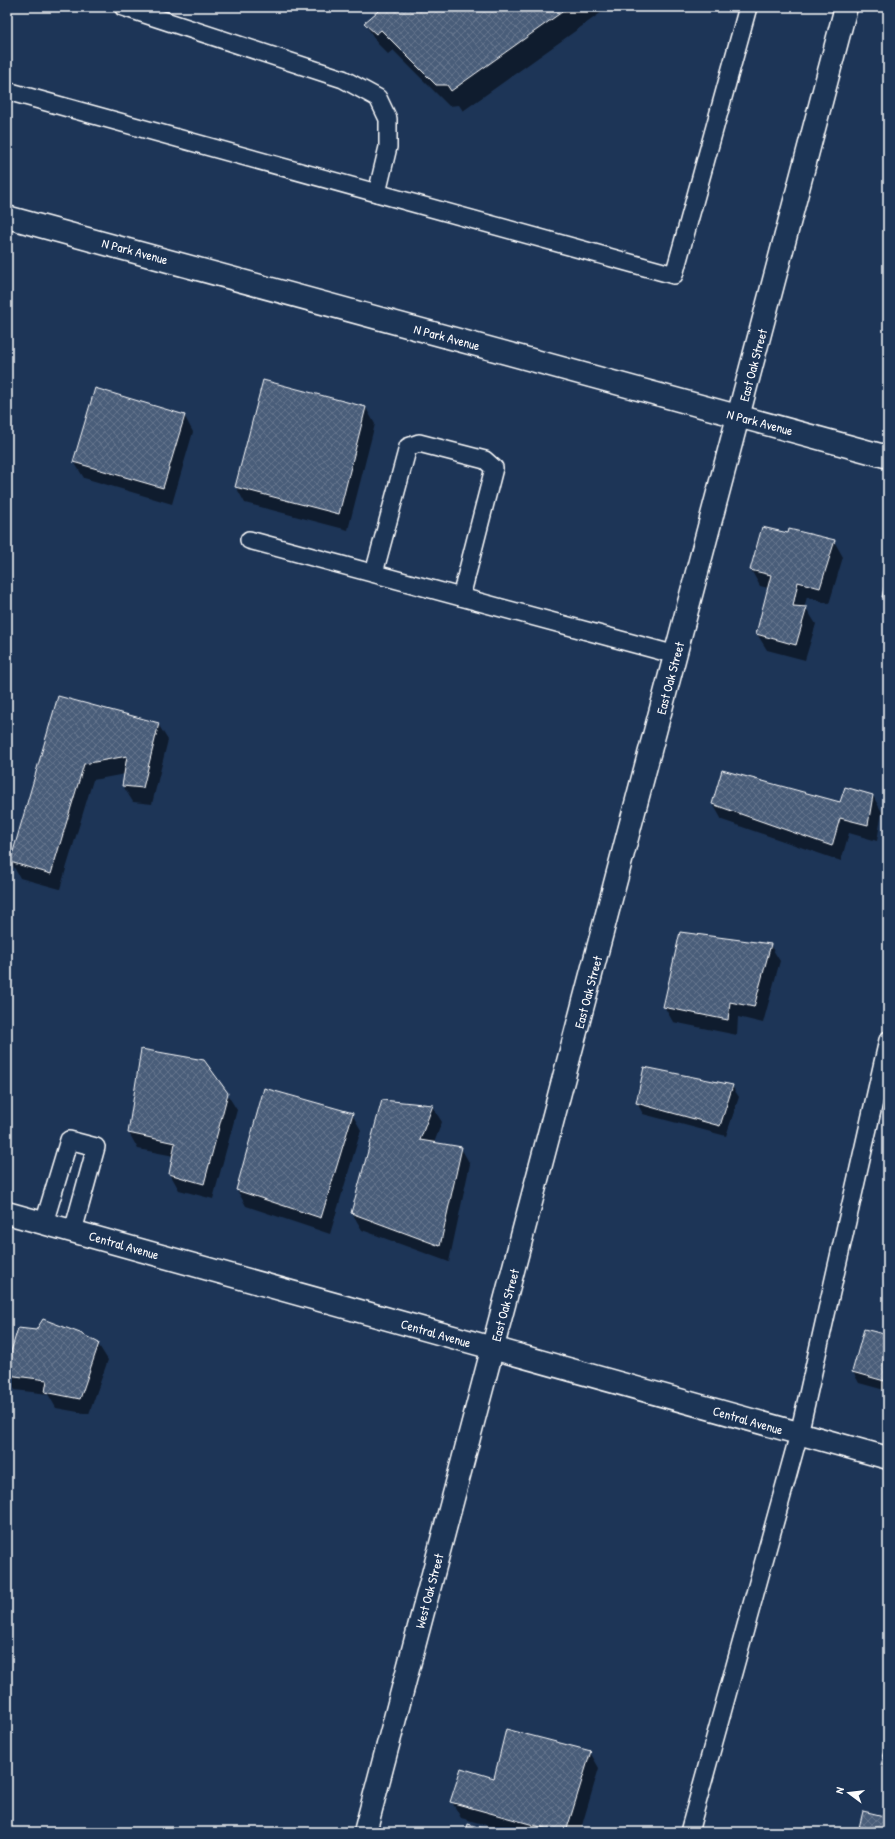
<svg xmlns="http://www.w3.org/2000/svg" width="895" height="1839" font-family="'Patrick Hand',sans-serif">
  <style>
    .shadow { fill: #0007 }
    .building { fill: url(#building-cross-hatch); stroke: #fff }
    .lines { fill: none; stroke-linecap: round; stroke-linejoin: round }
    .lane-casing { stroke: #fff; stroke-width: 20 }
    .street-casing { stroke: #fff; stroke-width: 25 }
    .secondary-casing { stroke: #fff; stroke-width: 25 }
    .lane { stroke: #1d3557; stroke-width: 17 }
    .street { stroke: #1d3557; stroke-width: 22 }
    .secondary { stroke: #1d3557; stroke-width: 22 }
    .labels { text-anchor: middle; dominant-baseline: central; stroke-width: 3; stroke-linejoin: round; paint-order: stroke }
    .street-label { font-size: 13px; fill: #fff; stroke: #1d3557 }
  </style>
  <defs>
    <pattern id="building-cross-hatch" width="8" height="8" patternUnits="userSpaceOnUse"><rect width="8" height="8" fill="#4a5d79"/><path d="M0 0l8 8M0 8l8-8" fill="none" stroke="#65758d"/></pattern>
  </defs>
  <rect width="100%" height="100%" fill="#1d3557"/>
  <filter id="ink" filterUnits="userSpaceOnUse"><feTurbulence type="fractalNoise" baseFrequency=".025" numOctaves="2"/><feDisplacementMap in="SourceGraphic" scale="8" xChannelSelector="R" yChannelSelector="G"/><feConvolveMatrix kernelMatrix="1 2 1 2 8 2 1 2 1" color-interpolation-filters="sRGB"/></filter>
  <g filter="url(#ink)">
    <g class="shadow">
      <polygon points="385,7 609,7 463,111 459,105 449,106 393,50 388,54 377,43 365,23"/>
      <polygon points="264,381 366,408 375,424 348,530 245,503 236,487"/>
      <polygon points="184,415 193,432 172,504 84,478 74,462"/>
      <polygon points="762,528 789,535 834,541 843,557 829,604 807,597 804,608 806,608 816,624 805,660 767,650 757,634 768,588 760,586 751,570"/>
      <polygon points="888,576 888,605 883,597"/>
      <polygon points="58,697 158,724 168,740 152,804 133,802 123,786 125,774 93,780 60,889 20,878 11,862"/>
      <polygon points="873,796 882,812 877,841 849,833 841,861 722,820 713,804 841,803"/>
      <polygon points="770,945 780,961 763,1023 738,1017 737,1035 673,1022 664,1006"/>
      <polygon points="732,1086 739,1097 726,1136 643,1114 637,1103"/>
      <polygon points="227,1094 237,1110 213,1199 179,1190 170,1174 174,1156 138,1149 129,1133"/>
      <polygon points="432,1106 442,1122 434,1143 461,1148 470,1164 449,1262 362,1230 352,1213"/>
      <polygon points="352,1114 361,1130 330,1234 246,1206 237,1190"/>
      <polygon points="888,1336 888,1391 859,1383 853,1372"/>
      <polygon points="98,1344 108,1360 89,1414 56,1408 48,1394 15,1390 7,1377 7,1368"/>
      <polygon points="888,1745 888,1774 882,1765"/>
      <polygon points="590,1752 599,1768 580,1832 511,1832 461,1818 452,1802 495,1779"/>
    </g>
    <g class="building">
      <polygon points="383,7 569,7 451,91 447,85 436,85 381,30 376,34 364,23"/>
      <polygon points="263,380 366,407 339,514 235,487"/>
      <polygon points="95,388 185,415 163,488 73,462"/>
      <polygon points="762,527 788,533 789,529 835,540 820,588 798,582 793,606 807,607 796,645 756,634 771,575 750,570"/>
      <polygon points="888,571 888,598 882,597"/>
      <polygon points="58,696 159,723 143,788 122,786 127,756 84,764 51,874 10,862"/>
      <polygon points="722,770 840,802 845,787 873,795 868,825 840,818 832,846 712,804"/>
      <polygon points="680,932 771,944 754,1007 730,1002 728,1020 663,1007"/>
      <polygon points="141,1049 204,1060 228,1093 204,1184 169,1174 175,1143 128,1133"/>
      <polygon points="644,1067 733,1085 720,1126 636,1103"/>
      <polygon points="264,1088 353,1113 321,1218 236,1190"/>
      <polygon points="382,1100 433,1105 420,1140 462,1147 440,1246 351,1213"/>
      <polygon points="43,1319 80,1333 99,1343 80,1399 45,1392 47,1380 7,1375 7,1365 18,1328 36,1330"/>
      <polygon points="864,1329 888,1335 888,1382 852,1372"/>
      <polygon points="506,1729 591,1751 566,1832 559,1832 450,1802 461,1768 494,1778"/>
      <polygon points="887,1743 888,1744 888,1766 881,1765"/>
      <polygon points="863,1811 888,1817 888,1832 858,1832"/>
      <polygon points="468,1824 495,1832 466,1832"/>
    </g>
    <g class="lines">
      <defs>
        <g id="lane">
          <polyline points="123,7 343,79 378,98 388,119 388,147 377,193"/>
          <polyline points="7,91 674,275 748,7"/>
          <polyline points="249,540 676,655"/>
          <polyline points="374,573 408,447 419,443 485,460 494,468 461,597"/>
          <polyline points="44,1223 69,1140 96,1147 73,1231"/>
          <polyline points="689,1832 799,1434 888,1040"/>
        </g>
        <g id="street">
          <polyline points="7,1213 888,1458"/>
          <polyline points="365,1832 846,7"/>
        </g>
        <polyline id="secondary" points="7,217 888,457"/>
      </defs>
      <use href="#lane" class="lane-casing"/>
      <use href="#street" class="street-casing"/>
      <use href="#secondary" class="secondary-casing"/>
      <use href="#lane" class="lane"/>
      <use href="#street" class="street"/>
      <use href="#secondary" class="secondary"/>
    </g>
  </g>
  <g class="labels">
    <g class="street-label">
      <text transform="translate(135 251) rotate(15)">N Park Avenue</text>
      <text transform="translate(447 337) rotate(15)">N Park Avenue</text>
      <text transform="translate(753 365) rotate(-75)">East Oak Street</text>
      <text transform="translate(760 422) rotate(15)">N Park Avenue</text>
      <text transform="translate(670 678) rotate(-75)">East Oak Street</text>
      <text transform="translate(588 992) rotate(-75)">East Oak Street</text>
      <text transform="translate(124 1245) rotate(16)">Central Avenue</text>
      <text transform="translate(505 1305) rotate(-75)">East Oak Street</text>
      <text transform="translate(436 1333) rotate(16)">Central Avenue</text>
      <text transform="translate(748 1420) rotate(16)">Central Avenue</text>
      <text transform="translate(429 1591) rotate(-75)">West Oak Street</text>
    </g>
  </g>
  <rect width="895" height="1839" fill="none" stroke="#1d3557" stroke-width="24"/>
  <rect x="12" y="12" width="871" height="1815" fill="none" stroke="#fff" stroke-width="1.5" filter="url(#ink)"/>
  <g transform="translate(849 1793) rotate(285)" stroke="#1d3557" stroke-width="3" paint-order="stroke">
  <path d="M0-3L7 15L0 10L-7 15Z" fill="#ffffff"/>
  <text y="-6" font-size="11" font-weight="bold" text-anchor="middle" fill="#ffffff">N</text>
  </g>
</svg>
